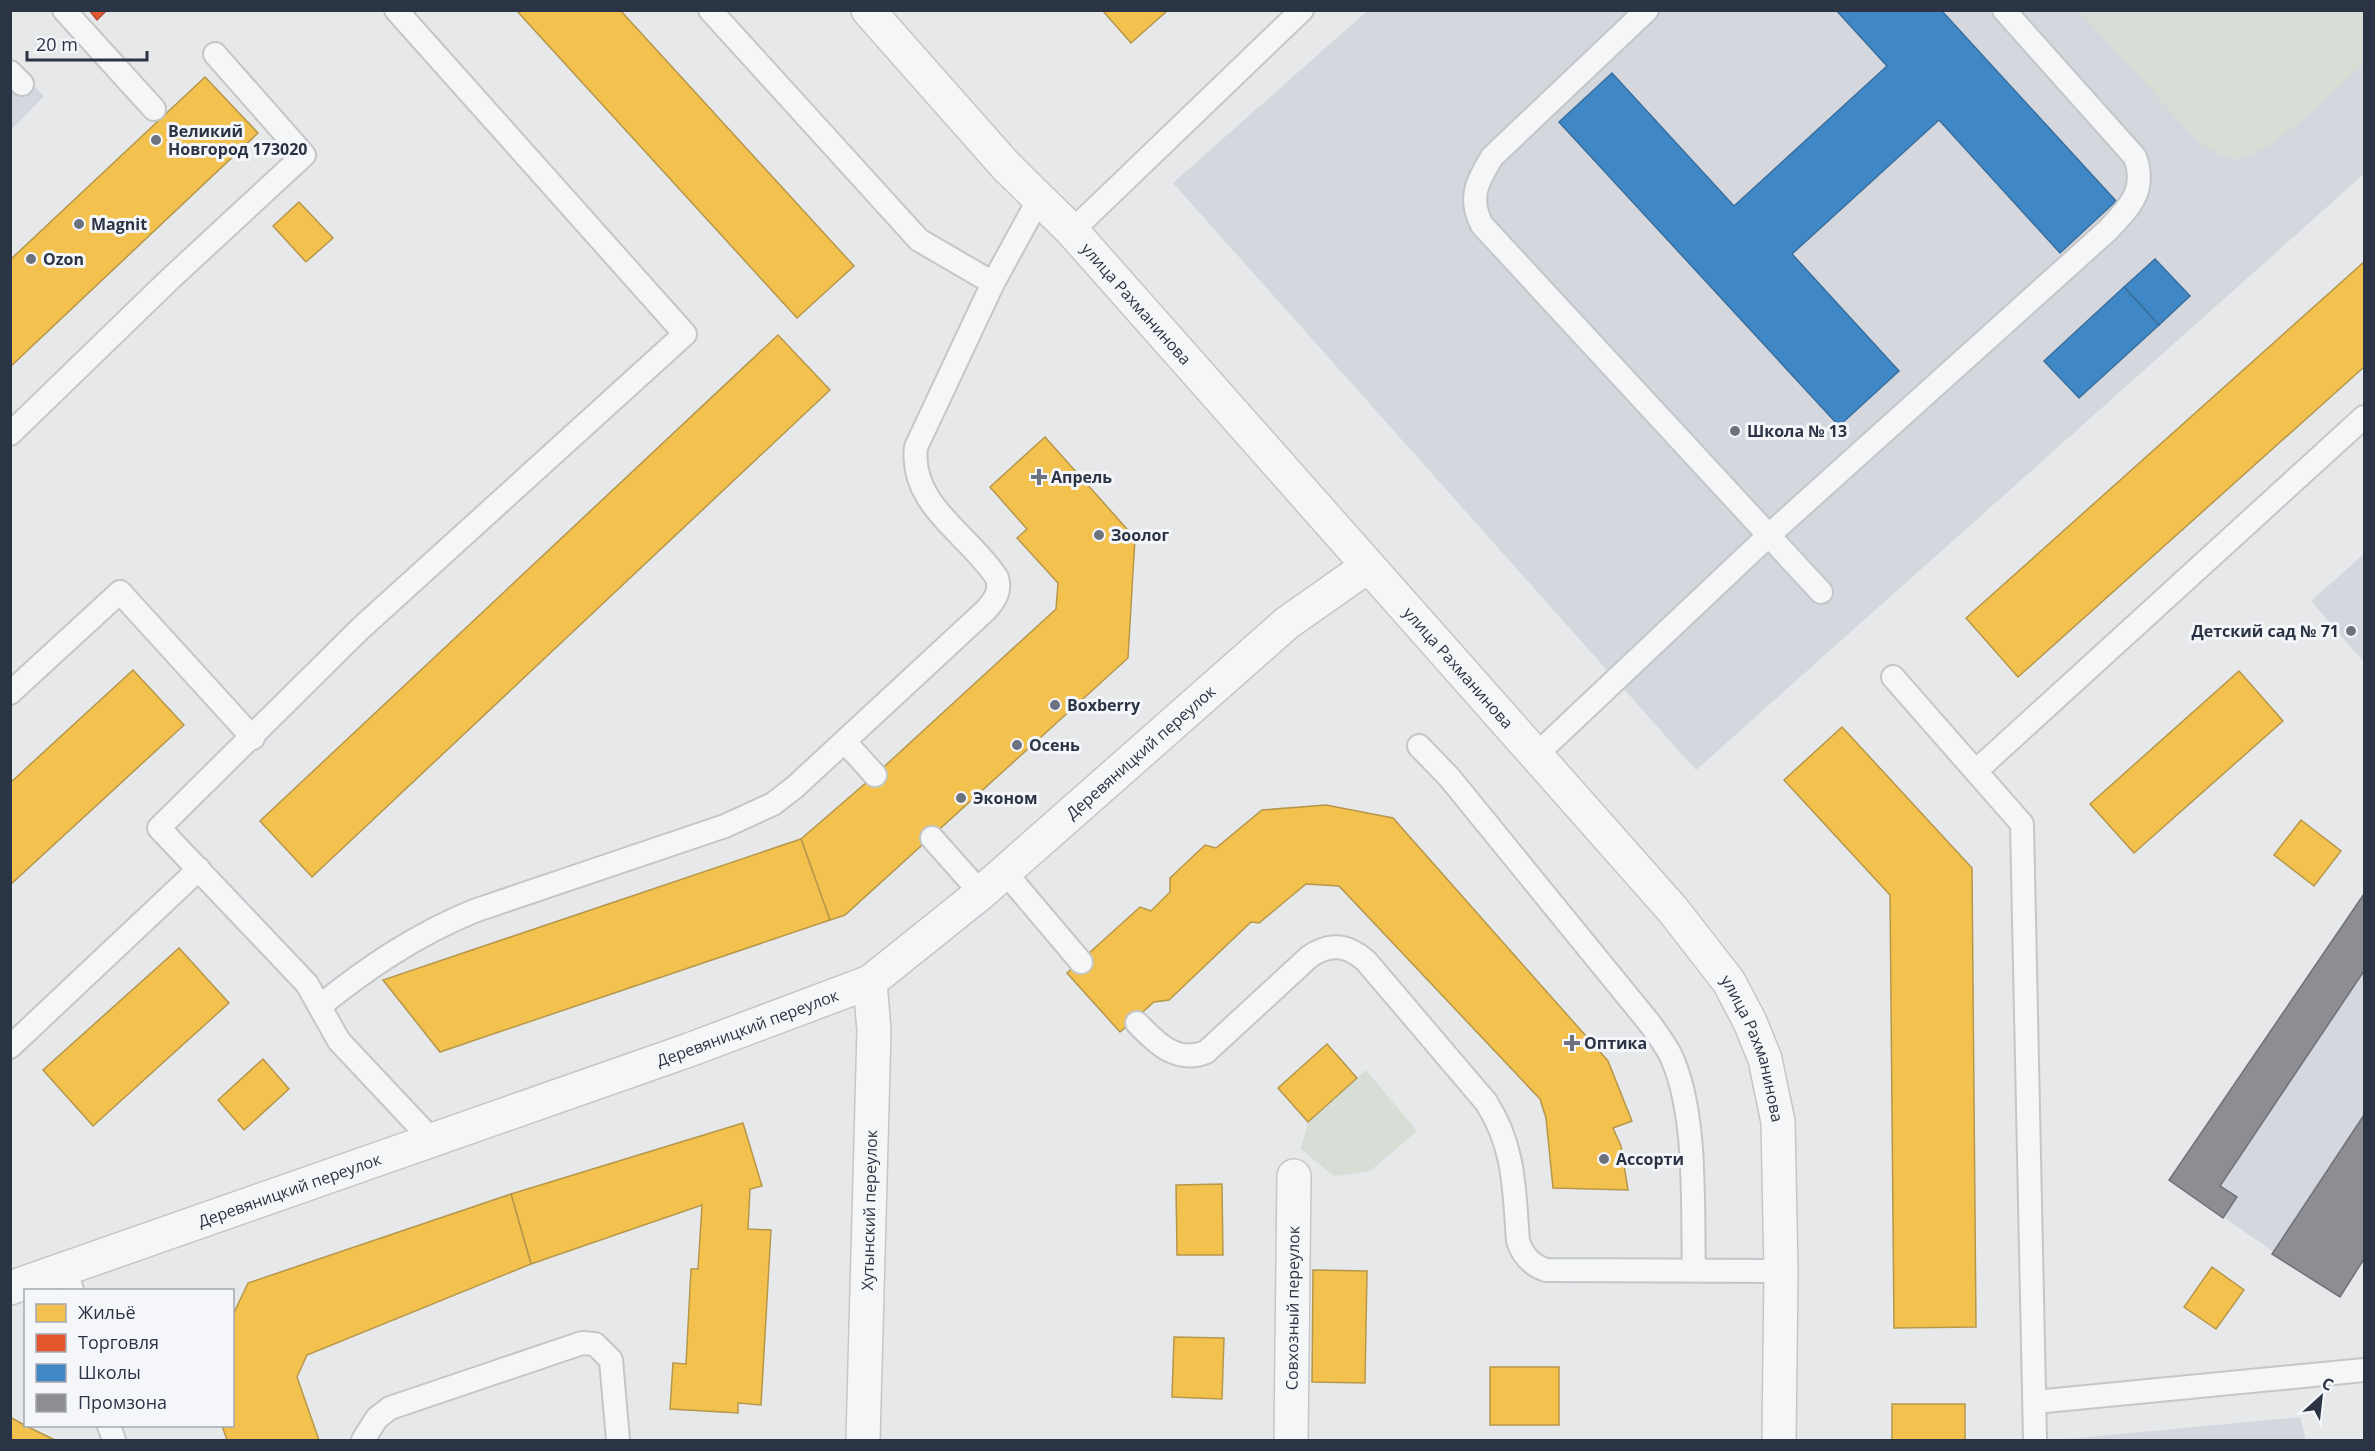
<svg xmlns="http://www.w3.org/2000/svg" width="2375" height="1451" font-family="'Open Sans',sans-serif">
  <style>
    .built { fill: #d4d7dd }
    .green { fill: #d6ded6 }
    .homes { fill: #f2c14e; stroke: #b6974b; stroke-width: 1.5 }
    .shops { fill: #e4572e; stroke: #ac4c35; stroke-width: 1.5 }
    .schools { fill: #3f88c5; stroke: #396f9f; stroke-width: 1.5 }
    .industry { fill: #8d8d92; stroke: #70727b; stroke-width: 1.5 }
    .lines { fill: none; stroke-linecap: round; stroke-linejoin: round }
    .service-casing { stroke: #c4c6c8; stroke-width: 26 }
    .minor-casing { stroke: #c4c6c8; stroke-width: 36 }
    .tertiary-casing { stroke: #c4c6c8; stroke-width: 36 }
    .service { stroke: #f5f6f7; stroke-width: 22 }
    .minor { stroke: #f5f6f7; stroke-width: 33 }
    .tertiary { stroke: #f5f6f7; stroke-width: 33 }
    .poi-dot { fill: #6c737f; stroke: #f4f6f9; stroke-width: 2 }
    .labels { text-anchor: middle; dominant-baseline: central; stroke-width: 6; stroke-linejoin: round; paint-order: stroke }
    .poi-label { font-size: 16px; font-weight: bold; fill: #2b3445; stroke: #f4f6f9; text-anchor: start }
    .street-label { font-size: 16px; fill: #2b3445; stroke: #f4f6f9 }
  </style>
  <rect width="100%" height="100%" fill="#e6e8ea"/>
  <g class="built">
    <polygon points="1367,11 2364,11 2364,174 1696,770 1173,183"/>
    <polygon points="11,63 44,96 11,130"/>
    <polygon points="2364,554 2364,662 2311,601"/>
    <polygon points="2364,894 2364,1259 2340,1297 2169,1180"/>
    <polygon points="2300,1417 2306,1440 2057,1440"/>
  </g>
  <g class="green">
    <path d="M2079,11H2364V64C2340,85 2265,161 2235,159C2219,158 2206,147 2194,137Z"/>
    <polygon points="1366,1070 1417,1131 1370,1171 1334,1176 1301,1149 1308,1122"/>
  </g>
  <g class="homes">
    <polygon points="516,10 620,10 854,266 797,318"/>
    <polygon points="1102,10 1168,10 1131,43"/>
    <polygon points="205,77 258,133 10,367 10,260"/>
    <polygon points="299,202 333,238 306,262 273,226"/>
    <polygon points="2364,262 2364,367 2018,677 1966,618"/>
    <polygon points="778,335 830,390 312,877 260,821"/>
    <polygon points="1045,437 1135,538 1128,658 845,915 830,920 801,839 875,775 1056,609 1058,583 1017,538 1027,529 990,487"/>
    <polygon points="133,670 184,725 10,885 10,783"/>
    <polygon points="2239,671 2283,721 2134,853 2090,804"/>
    <polygon points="1842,727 1972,868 1976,1327 1894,1328 1890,895 1784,780"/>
    <polygon points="1326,805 1393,818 1608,1061 1632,1121 1613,1128 1621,1146 1628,1190 1553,1188 1546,1118 1540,1099 1339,886 1306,884 1259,923 1251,922 1169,1000 1154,1002 1120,1032 1067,973 1140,907 1151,911 1170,892 1170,878 1205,845 1216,848 1262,810"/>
    <polygon points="2301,820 2341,851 2314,886 2274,855"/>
    <polygon points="801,839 830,920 440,1052 383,980"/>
    <polygon points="179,948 229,1003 93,1126 43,1070"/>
    <polygon points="1327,1044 1357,1078 1308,1122 1278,1088"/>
    <polygon points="263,1059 289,1089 244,1130 218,1100"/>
    <polygon points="743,1123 762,1186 750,1189 748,1229 771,1230 761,1405 738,1403 738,1413 670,1409 673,1363 686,1364 691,1269 698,1269 702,1205 531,1264 511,1194"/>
    <polygon points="1222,1184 1223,1255 1177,1255 1176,1185"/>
    <polygon points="511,1194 531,1264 307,1355 297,1377 319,1440 227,1440 222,1426 232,1426 232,1317 248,1283"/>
    <polygon points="2212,1267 2244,1290 2216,1329 2184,1307"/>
    <polygon points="1313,1270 1367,1271 1365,1383 1312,1382"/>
    <polygon points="1174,1337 1224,1338 1222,1399 1172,1397"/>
    <rect x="1490" y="1367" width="69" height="58"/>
    <rect x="1892" y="1404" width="73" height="36"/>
    <polygon points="10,1417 26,1426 55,1440 10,1440"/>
  </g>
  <polygon class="shops" points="89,10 107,10 97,20"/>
  <g class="schools">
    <polygon points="1836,10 1941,10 2116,201 2060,253 1939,120 1792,254 1899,371 1839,426 1559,122 1612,73 1734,206 1887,66"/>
    <polygon points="2155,259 2190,296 2159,325 2124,287"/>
    <polygon points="2124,287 2159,325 2079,398 2044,361"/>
  </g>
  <g class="industry">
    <polygon points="2364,894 2364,971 2220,1186 2237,1197 2223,1218 2169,1180"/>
    <polygon points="2364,1115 2364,1259 2340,1297 2272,1254"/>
  </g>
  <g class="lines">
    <defs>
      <g id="service">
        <polyline points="64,10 154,109"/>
        <polyline points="396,10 685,334 360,629 159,828 307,984 339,1041 432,1140"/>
        <polyline points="710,10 919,240 993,283"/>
        <path d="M1647,10L1492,157C1477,182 1468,198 1482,225L1821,592"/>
        <polyline points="10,72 22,84"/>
        <polyline points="1072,231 1302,10"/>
        <polyline points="10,434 169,280 304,155 215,54"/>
        <polyline points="1893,677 2022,824 2035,1440"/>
        <polyline points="10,693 120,592 253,738"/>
        <polyline points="845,742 875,775"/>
        <path d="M1419,746L1449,777L1651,1025C1657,1034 1664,1043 1669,1052C1698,1109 1692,1206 1694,1270"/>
        <path d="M1536,755L1768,536L2108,230C2130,206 2147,191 2135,157L2004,10"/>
        <polyline points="1977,770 2364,417"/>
        <polyline points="932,838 981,893"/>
        <polyline points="1004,871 1081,962"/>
        <path d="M320,1006C368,967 416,935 474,911L725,826L773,804L795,787L986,610C995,600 1001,591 997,578C969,534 909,505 916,447L993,283L1040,197"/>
        <path d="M1137,1023C1156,1043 1177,1064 1206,1052L1309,957C1330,942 1348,945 1366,961L1486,1102C1515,1147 1514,1189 1518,1241C1523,1256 1531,1265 1546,1270L1781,1271"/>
        <polyline points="10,1047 199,869"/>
        <polyline points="66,1269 72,1290"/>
        <polyline points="2035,1402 2364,1370"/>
        <polyline points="109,1426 114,1440"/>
        <polyline points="363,1440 377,1418 390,1408 582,1343 595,1344 611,1360 618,1440"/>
      </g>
      <g id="minor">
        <path id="s1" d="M10,1288L689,1050L870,982L981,893L1287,623L1368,566"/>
        <path id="s2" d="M863,1440L874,1030L870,982"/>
        <path id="s3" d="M1291,1440L1294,1176"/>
      </g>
      <g id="tertiary">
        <path id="s4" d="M868,10L1006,166L1072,231L1673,910L1729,982L1750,1022L1765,1059L1778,1122L1781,1271L1779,1440"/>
      </g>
    </defs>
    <use href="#service" class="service-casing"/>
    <use href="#minor" class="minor-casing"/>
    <use href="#tertiary" class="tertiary-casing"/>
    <use href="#service" class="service"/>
    <use href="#minor" class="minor"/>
    <use href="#tertiary" class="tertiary"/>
  </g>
  <g class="poi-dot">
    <circle cx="156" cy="140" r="6"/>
    <circle cx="79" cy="224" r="6"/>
    <circle cx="31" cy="259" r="6"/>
    <circle cx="1735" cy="431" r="6"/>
    <path d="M1036 468h6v6h6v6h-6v6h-6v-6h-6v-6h6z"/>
    <circle cx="1099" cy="535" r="6"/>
    <circle cx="2351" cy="631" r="6"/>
    <circle cx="1055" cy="705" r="6"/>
    <circle cx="1017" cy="745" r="6"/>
    <circle cx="961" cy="798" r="6"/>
    <path d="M1569 1034h6v6h6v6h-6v6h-6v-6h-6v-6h6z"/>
    <circle cx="1604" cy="1159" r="6"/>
  </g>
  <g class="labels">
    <g class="poi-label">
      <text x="168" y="131">Великий<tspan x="168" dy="18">Новгород 173020</tspan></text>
      <text x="91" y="224">Magnit</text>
      <text x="43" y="259">Ozon</text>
      <text x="1747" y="431">Школа № 13</text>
      <text x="1051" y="477">Апрель</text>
      <text x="1111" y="535">Зоолог</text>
      <text x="2339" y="631" text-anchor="end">Детский сад № 71</text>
      <text x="1067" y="705">Boxberry</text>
      <text x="1029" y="745">Осень</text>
      <text x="973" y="798">Эконом</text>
      <text x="1584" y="1043">Оптика</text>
      <text x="1616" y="1159">Ассорти</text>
    </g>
    <g class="street-label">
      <text stroke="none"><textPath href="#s4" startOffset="398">улица Рахманинова</textPath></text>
      <text stroke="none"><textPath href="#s4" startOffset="884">улица Рахманинова</textPath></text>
      <text stroke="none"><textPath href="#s1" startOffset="1268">Деревяницкий переулок</textPath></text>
      <text stroke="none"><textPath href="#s1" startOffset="782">Деревяницкий переулок</textPath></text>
      <text stroke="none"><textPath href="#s4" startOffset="1370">улица Рахманинова</textPath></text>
      <text stroke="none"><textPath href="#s1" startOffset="296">Деревяницкий переулок</textPath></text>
      <text stroke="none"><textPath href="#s2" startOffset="230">Хутынский переулок</textPath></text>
      <text stroke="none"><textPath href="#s3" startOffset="132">Совхозный переулок</textPath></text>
    </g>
  </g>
  <rect width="2375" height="1451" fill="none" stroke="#2b3445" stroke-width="24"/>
  <rect x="24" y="1289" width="210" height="138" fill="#f4f6f9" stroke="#a4a8b1" stroke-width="1.5"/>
  <rect x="36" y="1304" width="30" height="18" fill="#f2c14e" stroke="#a4a8b1" stroke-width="1.5"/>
  <text x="78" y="1319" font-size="18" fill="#2b3445">Жильё</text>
  <rect x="36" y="1334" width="30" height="18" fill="#e4572e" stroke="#a4a8b1" stroke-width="1.5"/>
  <text x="78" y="1349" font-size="18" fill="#2b3445">Торговля</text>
  <rect x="36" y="1364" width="30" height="18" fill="#3f88c5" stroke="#a4a8b1" stroke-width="1.5"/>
  <text x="78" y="1379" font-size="18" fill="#2b3445">Школы</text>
  <rect x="36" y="1394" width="30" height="18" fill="#8d8d92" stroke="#a4a8b1" stroke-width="1.5"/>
  <text x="78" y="1409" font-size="18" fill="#2b3445">Промзона</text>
  <g transform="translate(2321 1397) rotate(27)" stroke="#f4f6f9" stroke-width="4.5" paint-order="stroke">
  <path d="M0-4.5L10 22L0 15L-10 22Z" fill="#2b3445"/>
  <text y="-9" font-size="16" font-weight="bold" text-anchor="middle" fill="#2b3445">С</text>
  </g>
  <path d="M27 51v9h120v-9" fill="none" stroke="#2b3445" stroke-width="3"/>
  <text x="36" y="51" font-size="18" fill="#2b3445" stroke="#f4f6f9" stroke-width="4.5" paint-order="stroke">20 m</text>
</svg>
